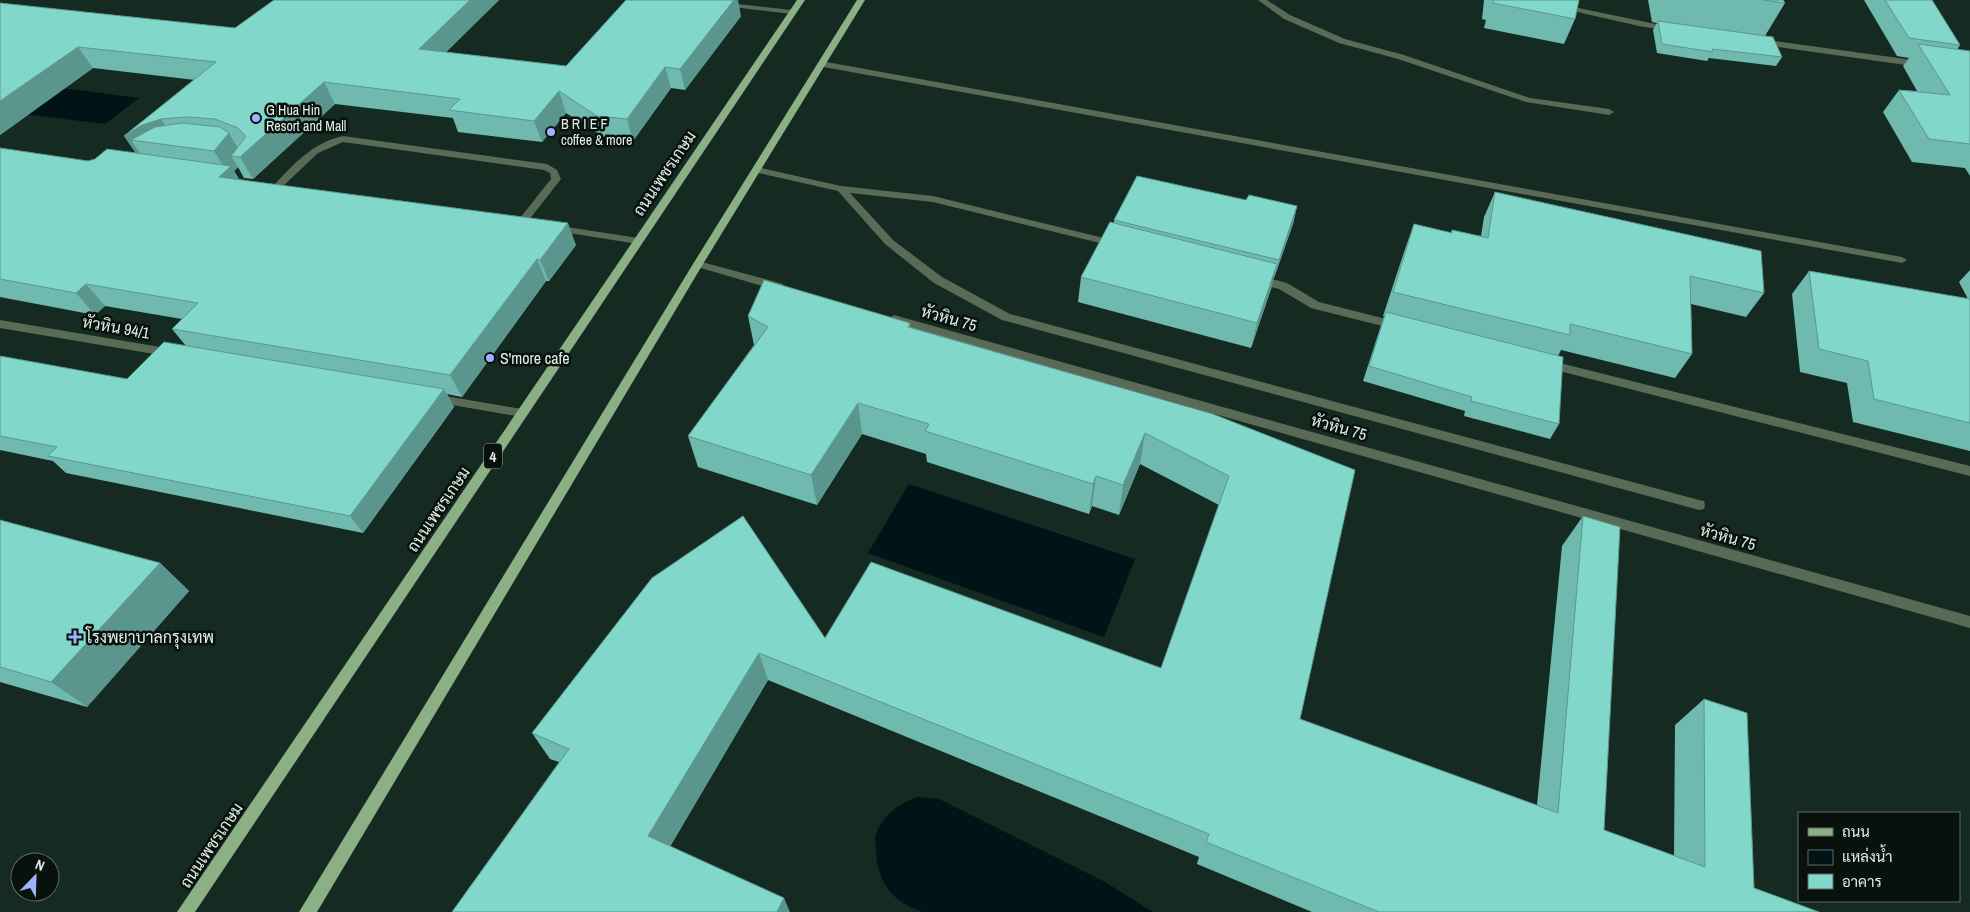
<svg xmlns="http://www.w3.org/2000/svg" width="1970" height="912" font-family="'Archivo Narrow',Sarabun,sans-serif">
  <style>
    .water { fill: #001317 }
    .lines { fill: none; stroke-linecap: round; stroke-linejoin: round }
    .minor { fill: #596b56; fill-rule: evenodd }
    .major { fill: #8cb086; fill-rule: evenodd }
    .wall { fill: #70b9af }
    .shaded-wall { fill: #5b968e }
    .building { fill: #82d7cb; stroke: #5b968e }
    .poi-dot { fill: #9db4fd; stroke: #08110c; stroke-width: 2 }
    .labels { text-anchor: middle; dominant-baseline: central; stroke-width: 5; stroke-linejoin: round; paint-order: stroke }
    .far-poi-label { font-size: 14px; fill: #e2efe8; stroke: #08110c; text-anchor: start }
    .shield { fill: #08110c; stroke: #a1aca6; stroke-width: 1 }
    .shield-label { font-size: 15px; font-weight: bold; fill: #e2efe8 }
    .street-label { font-size: 16px; fill: #e2efe8; stroke: #08110c }
    .poi-label { font-size: 16px; fill: #e2efe8; stroke: #08110c; text-anchor: start }
  </style>
  <rect width="100%" height="100%" fill="#152a20"/>
  <g class="water">
    <polygon points="0,80 139,98 105,124 0,111"/>
    <polygon points="909,484 1135,559 1104,637 868,553"/>
    <path d="M917,797L939,799L1105,882L1153,912H923C892,902 877,882 876,850C876,845 874,839 876,835C882,815 899,804 917,797Z"/>
  </g>
  <g class="lines">
    <g class="minor">
      <polygon points="1258,0 1267,0 1290,15 1345,39 1404,55 1530,98 1609,109 1614,112 1609,115 1526,102 1398,59 1339,43 1284,19"/>
      <polygon points="1525,0 1540,0 1670,27 1674,29 1670,31 1639,26"/>
      <polygon points="720,2 792,10 796,12 792,14 723,6 719,4"/>
      <polygon points="1760,39 1920,61 1924,64 1920,67 1757,44 1756,42"/>
      <polygon points="821,61 1902,257 1907,260 1902,263 818,66 817,64"/>
      <path d="M343,136L547,164L557,170L561,179L525,225L521,226L516,223L551,179L550,173L544,170L343,142L318,153L279,190H273V186C294,164 312,143 343,136Z"/>
      <polygon points="757,167 841,186 933,196 1116,241 1121,244 1116,247 933,202 850,193 893,240 942,277 1010,314 1699,500 1704,501 1705,505 1704,509 1699,510 1002,320 934,283 885,244 838,191 754,172 752,170"/>
      <polygon points="554,225 638,238 643,241 638,244 550,230 549,228"/>
      <polygon points="698,261 783,284 784,287 779,291 694,266 693,264"/>
      <polygon points="1256,275 1287,283 1319,302 1398,322 1404,326 1398,330 1311,308 1279,289 1252,282 1251,279 1252,276"/>
      <polygon points="894,315 1970,616 1970,628 890,322 888,319"/>
      <polygon points="0,320 172,349 178,353 172,357 0,328"/>
      <polygon points="1548,360 1970,466 1970,476 1544,367 1542,364"/>
      <polygon points="433,394 522,409 528,413 522,417 429,401 427,398"/>
    </g>
    <g class="major">
      <polygon points="797,0 805,0 195,912 177,912"/>
      <polygon points="857,0 865,0 703,264 317,912 299,912 693,264"/>
    </g>
  </g>
  <g class="wall">
    <polygon points="274,0 499,0 446,52 566,66 741,16 685,90 671,88 633,141 604,137 566,113 542,142 458,132 453,118 335,104 253,179 244,178 238,167 234,171 239,179 576,245 549,281 546,281 462,397 447,394 454,407 363,533 66,473 53,461 0,450 0,356 127,379 186,346 172,329 182,319 105,306 95,315 0,297 0,148 88,161 136,153 124,136 195,80 93,68 0,135 0,3 235,28"/>
    <polygon points="1484,0 1579,0 1575,19 1564,44 1484,28 1486,20 1482,19"/>
    <polygon points="1648,0 1783,0 1785,3 1765,36 1782,57 1776,66 1709,58 1707,61 1657,53 1653,30 1657,23 1652,22"/>
    <polygon points="1864,0 1932,0 1960,45 1957,50 1970,51 1970,176 1965,168 1912,162 1883,112 1899,90 1917,91 1903,66 1909,58 1897,56"/>
    <polygon points="1495,192 1764,293 1746,317 1691,304 1692,354 1675,378 1561,350 1558,356 1559,424 1550,439 1464,416 1465,411 1363,381 1384,316 1383,316 1405,249 1414,224 1451,233 1452,230 1481,236 1484,217"/>
    <polygon points="1246,200 1297,206 1293,224 1274,278 1273,278 1271,289 1251,348 1078,302 1081,277 1114,223 1114,220"/>
    <polygon points="1970,270 1970,451 1853,422 1847,383 1800,372 1792,294 1809,271 1968,299 1959,282"/>
    <polygon points="748,316 910,323 910,327 1213,414 1300,719 1537,805 1562,546 1583,516 1604,830 1674,856 1675,725 1704,699 1754,888 1819,912 1312,912 1197,864 1199,857 768,680 670,846 452,912 559,762 550,759 532,733 652,578 825,638 1161,668 1219,505 1140,464 1119,515 1092,506 1089,514 927,462 926,454 862,434 817,505 698,467 688,436 754,345"/>
    <polygon points="0,520 160,563 189,591 87,707 0,682"/>
  </g>
  <g class="shaded-wall">
    <polygon points="470,0 499,0 428,70 419,49"/>
    <polygon points="734,0 738,0 741,16 685,90 680,69"/>
    <polygon points="78,47 93,68 0,135 0,101"/>
    <polygon points="665,67 671,88 633,141 627,119"/>
    <polygon points="324,82 335,104 253,179 240,157 231,156 238,167 234,171 244,187 219,177 226,170 214,151 229,133 242,155"/>
    <polygon points="559,91 566,113 542,142 534,121"/>
    <polygon points="161,119 175,141 131,140 142,156 139,158 124,136 142,125"/>
    <polygon points="1297,206 1293,224 1274,278 1279,260"/>
    <polygon points="568,223 576,245 549,281 540,260"/>
    <polygon points="537,259 546,281 462,397 450,375"/>
    <polygon points="1277,264 1271,289 1251,348 1257,323"/>
    <polygon points="86,284 105,306 95,315 76,293"/>
    <polygon points="444,389 454,407 363,533 350,516"/>
    <polygon points="858,403 862,434 817,505 811,475"/>
    <polygon points="1145,433 1140,464 1119,515 1123,485"/>
    <polygon points="1096,476 1092,506 1089,514 1093,484"/>
    <polygon points="160,563 189,591 87,707 51,682"/>
    <polygon points="759,653 768,680 663,859 648,836"/>
    <polygon points="784,898 790,912 777,912"/>
  </g>
  <g class="building">
    <polygon points="274,0 470,0 419,49 566,66 626,0 734,0 680,69 665,67 627,119 597,116 559,91 534,121 449,110 460,99 324,82 240,157 231,156 245,138 245,135 238,128 215,119 187,117 161,119 142,125 124,136 216,62 78,47 0,101 0,3 235,28"/>
    <polygon points="1494,0 1579,0 1575,19 1493,3"/>
    <polygon points="1763,0 1783,0 1785,3"/>
    <polygon points="1885,0 1932,0 1960,45 1909,38"/>
    <polygon points="1658,21 1773,37 1782,57 1712,49 1713,52 1662,44"/>
    <polygon points="1918,44 1970,51 1970,144 1929,139 1899,90 1950,95"/>
    <polygon points="182,123 220,127 229,133 214,151 131,140 155,127"/>
    <polygon points="0,148 88,161 95,159 107,149 231,166 219,177 568,223 540,260 537,259 450,375 172,329 198,303 86,284 76,293 0,279"/>
    <polygon points="1137,176 1246,200 1249,195 1297,206 1279,260 1114,220"/>
    <polygon points="1495,192 1761,251 1764,293 1690,276 1692,354 1570,324 1570,335 1393,292 1414,224 1452,233 1452,230 1488,238"/>
    <polygon points="1110,222 1277,264 1257,323 1081,277"/>
    <polygon points="1809,271 1970,299 1970,423 1874,399 1868,361 1819,349"/>
    <polygon points="764,280 910,323 908,327 1213,414 1355,470 1300,719 1558,813 1583,516 1620,527 1604,830 1705,867 1704,699 1747,713 1754,888 1819,912 1379,912 1206,842 1209,834 759,653 648,836 784,898 777,912 452,912 569,749 532,733 652,578 743,516 825,638 871,562 1161,668 1229,476 1145,433 1123,485 1096,476 1093,484 925,431 929,424 858,403 811,475 688,436 768,327 748,316"/>
    <polygon points="1386,312 1563,357 1559,424 1471,401 1472,397 1369,366"/>
    <polygon points="164,342 444,389 350,516 48,456 57,447 0,436 0,356 127,379"/>
    <polygon points="0,520 160,563 51,682 0,667"/>
  </g>
  <g class="poi-dot">
    <circle cx="256" cy="118" r="5"/>
    <circle cx="551" cy="132" r="5"/>
    <circle cx="490" cy="358" r="5"/>
    <path d="M72.5 629.5h5v5h5v5h-5v5h-5v-5h-5v-5h5z"/>
  </g>
  <g class="labels">
    <g class="far-poi-label">
      <text x="266" y="110">G Hua Hin<tspan x="266" dy="16">Resort and Mall</tspan></text>
      <text x="561" y="124">B R I E F<tspan x="561" dy="16">coffee &amp; more</tspan></text>
    </g>
    <rect class="shield" x="484" y="443.5" width="18" height="25" rx="4"/>
    <g class="shield-label">
      <text x="493" y="456">4</text>
    </g>
    <g class="street-label">
      <text transform="translate(664 173) rotate(-56)">ถนนเพชรเกษม</text>
      <text transform="translate(949 318) rotate(16)">หัวหิน 75</text>
      <text transform="translate(116 327) rotate(10)">หัวหิน 94/1</text>
      <text transform="translate(1339 427) rotate(16)">หัวหิน 75</text>
      <text transform="translate(438 509) rotate(-56)">ถนนเพชรเกษม</text>
      <text transform="translate(1728 537) rotate(16)">หัวหิน 75</text>
      <text transform="translate(211 845) rotate(-56)">ถนนเพชรเกษม</text>
    </g>
    <g class="poi-label">
      <text x="500" y="358">S'more cafe</text>
      <text x="86" y="637">โรงพยาบาลกรุงเทพ</text>
    </g>
  </g>
  <rect x="1798" y="812" width="162" height="90" fill="#08110c" stroke="#5f6a64"/>
  <rect x="1808" y="828" width="25" height="8" fill="#8cb086" stroke="#5f6a64"/>
  <text x="1842" y="837" font-size="15" fill="#e2efe8">ถนน</text>
  <rect x="1808" y="850" width="25" height="15" fill="#001317" stroke="#5f6a64"/>
  <text x="1842" y="862" font-size="15" fill="#e2efe8">แหล่งน้ำ</text>
  <rect x="1808" y="874" width="25" height="15" fill="#82d7cb" stroke="#5f6a64"/>
  <text x="1842" y="887" font-size="15" fill="#e2efe8">อาคาร</text>
  <g transform="translate(35 877) rotate(23)"><circle r="24" fill="#08110c" stroke="#5f6a64"/>
  <path d="M0-4L9 19L0 12L-9 19Z" fill="#9db4fd"/>
  <text y="-8" font-size="14" font-weight="bold" text-anchor="middle" fill="#e2efe8">N</text>
  </g>
</svg>
